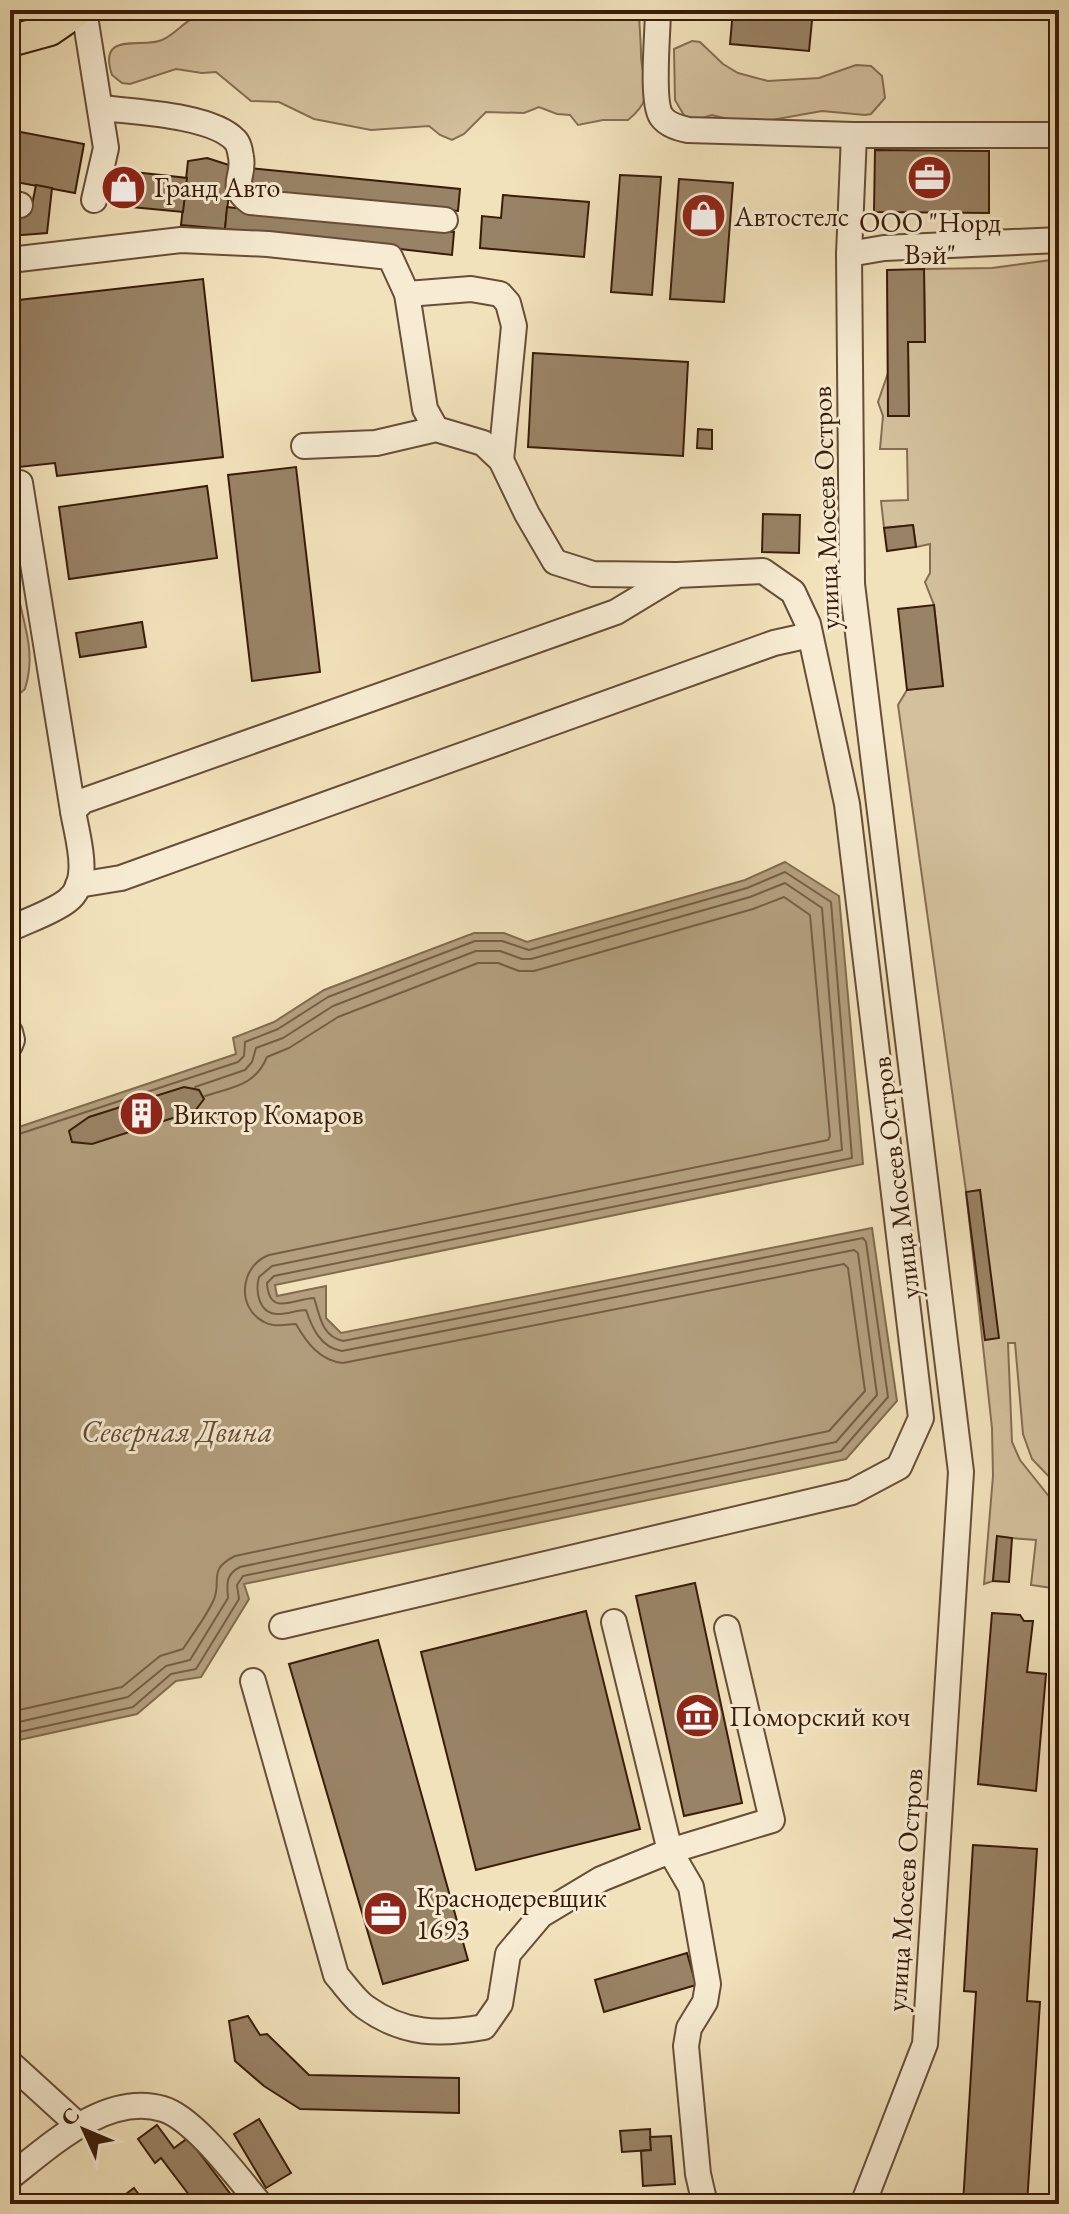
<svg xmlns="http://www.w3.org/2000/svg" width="1069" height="2214" font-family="'EB Garamond',serif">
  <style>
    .green { fill: #d3c09d; stroke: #866e53; stroke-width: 2 }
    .water { fill: #b39f7e; stroke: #826b4f; stroke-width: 2 }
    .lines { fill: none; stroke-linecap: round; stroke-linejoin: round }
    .shore { stroke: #765e44; stroke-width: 2 }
    .building { fill: #998366; stroke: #391c09; stroke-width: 2 }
    .minor-casing { stroke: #674e36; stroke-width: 28 }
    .major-casing { stroke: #391c09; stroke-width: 34 }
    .minor { stroke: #f7ecd3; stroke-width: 24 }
    .major { stroke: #f2e2bb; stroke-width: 30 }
    .labels { text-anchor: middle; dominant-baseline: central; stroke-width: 6; stroke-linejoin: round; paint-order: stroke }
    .poi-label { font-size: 28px; fill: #391c09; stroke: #f7ecd3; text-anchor: start }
    .street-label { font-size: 28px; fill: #391c09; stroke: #f7ecd3 }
    .water-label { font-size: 30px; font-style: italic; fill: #644a32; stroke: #f7ecd3 }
  </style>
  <rect width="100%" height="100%" fill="#f2e2bb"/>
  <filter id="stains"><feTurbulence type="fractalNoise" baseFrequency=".0025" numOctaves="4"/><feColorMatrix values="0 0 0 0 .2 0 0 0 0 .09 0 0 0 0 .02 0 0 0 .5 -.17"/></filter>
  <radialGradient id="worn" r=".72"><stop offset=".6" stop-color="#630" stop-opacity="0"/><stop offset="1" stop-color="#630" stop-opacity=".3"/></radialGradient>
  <g class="green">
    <path d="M218,10H639C639,25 641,40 641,56C642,84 657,97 628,120H603L578,125L570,115L557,114L539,107L524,113L486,112L464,134L452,140L440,135L429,126L371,130L314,119L279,102L251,101L216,72L202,73L176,69L130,84L122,83L112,75C97,30 142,49 162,40C174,35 182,24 193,18C201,13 210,13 218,10Z"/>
    <polygon points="692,41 700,42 723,64 738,73 768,81 819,78 856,65 871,66 882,76 885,98 871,114 865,115 822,111 760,122 736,121 712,115 699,119 685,117 675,100 674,49"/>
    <polygon points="1059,259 1059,1487 1032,1459 1023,1434 1015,1343 1008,1343 1012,1442 1020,1460 1059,1509 1059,1589 1031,1585 1036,1540 997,1537 993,1581 984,1584 993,1476 992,1428 966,1191 898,705 907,690 943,685 934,605 925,582 930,573 930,544 916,547 913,525 884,528 881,501 908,500 907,449 880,449 883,416 878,402 888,373 888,416 909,415 908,342 925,342 924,269 992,268"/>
    <path d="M10,536C15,550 14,565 16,579C20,620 38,647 25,689L10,702Z"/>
  </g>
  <polygon class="water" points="785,862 839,896 863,1164 275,1285 277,1296 326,1286 326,1318 341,1333 872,1228 897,1401 846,1459 244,1584 249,1599 201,1677 176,1681 137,1714 10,1742 10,1130 236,1054 233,1038 274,1022 324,990 474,933 504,933 527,942 745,880"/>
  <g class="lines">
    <g class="shore">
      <path d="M10,1137L238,1062L244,1056L245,1042L278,1029L328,997L475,941H502L529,950L747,888L785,872L831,902L852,1158L274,1276L267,1283C269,1317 293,1299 314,1298C320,1315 321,1336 343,1341L863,1238L866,1242L888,1397L841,1451L243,1576L237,1585L239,1599L196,1669L171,1674L133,1707L10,1734"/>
      <path d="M10,1712L122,1687L160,1656L183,1649C193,1633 207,1616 214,1599C222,1580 207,1570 235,1556L829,1431L865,1391L848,1268L844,1264L343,1363C320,1361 306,1342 296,1324C285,1324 274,1328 264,1322C235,1307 241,1265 269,1255L828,1140L830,1136L810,915L784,897L753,909L534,971H519L498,963H478L338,1017L289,1048L267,1057C255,1086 232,1087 205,1096"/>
      <path d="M10,1724L128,1697L166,1666L190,1660L228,1598C227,1584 225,1575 240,1567L836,1442L877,1395L858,1253L854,1250L342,1351C321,1348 312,1328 306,1310C297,1310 288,1314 278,1314C259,1314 255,1292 259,1277L272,1266L842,1150L822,908L785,883L750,897L531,959H522L500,951H476L333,1006L283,1038L256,1048L252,1062L245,1070L195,1087"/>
    </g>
  </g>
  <g class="building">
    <polygon points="733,10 813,10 809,51 730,44"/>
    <polygon points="10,130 84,144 75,193 10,181"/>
    <polygon points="875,150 989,151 989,213 874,212"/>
    <polygon points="207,158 232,166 225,229 181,225 188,161"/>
    <polygon points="250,168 460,189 458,211 248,190"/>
    <polygon points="125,171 187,178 183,212 121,206 117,180"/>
    <polygon points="620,175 661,177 652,295 611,292"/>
    <polygon points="679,179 733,183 724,302 670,299"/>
    <polygon points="36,185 52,188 47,233 10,236 10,218 25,217 31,210"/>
    <polygon points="503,195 589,202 584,257 480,248 482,216 501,218"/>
    <polygon points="227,207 454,232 452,255 225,229"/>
    <polygon points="924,269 925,342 908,342 909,416 888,416 887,270"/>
    <polygon points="203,279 223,457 57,476 55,463 10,468 10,301"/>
    <polygon points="533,353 688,362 683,456 528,447"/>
    <polygon points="698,429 712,430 712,449 697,448"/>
    <polygon points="296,467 320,672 252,681 228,475"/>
    <polygon points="207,486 217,558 69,579 59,507"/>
    <polygon points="763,514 800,515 799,553 762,552"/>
    <polygon points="913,525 916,547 887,551 884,528"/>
    <polygon points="934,605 943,686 907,690 898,609"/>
    <polygon points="142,622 146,647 80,657 76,633"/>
    <polygon points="184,1087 199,1090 204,1099 195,1111 92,1144 72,1142 69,1131 89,1117"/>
    <polygon points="980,1190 999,1338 985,1340 966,1192"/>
    <polygon points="997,1536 1012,1538 1009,1582 993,1581"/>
    <polygon points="695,1583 742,1803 684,1816 636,1596"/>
    <polygon points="586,1611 640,1829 476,1870 421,1652"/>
    <polygon points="992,1613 1020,1615 1024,1621 1033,1621 1027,1672 1046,1674 1036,1791 978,1784"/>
    <polygon points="378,1640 468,1960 383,1984 289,1664"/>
    <polygon points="973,1845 1037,1849 1027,2001 1040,2002 1027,2204 963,2204 976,1992 964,1991"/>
    <polygon points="687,1953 696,1985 604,2012 595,1980"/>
    <polygon points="248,2016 260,2035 267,2034 309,2075 459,2078 459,2113 300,2109 264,2086 235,2061 229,2021"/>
    <polygon points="259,2119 291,2173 266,2188 234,2134"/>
    <polygon points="157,2125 174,2148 188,2138 238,2204 196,2204 161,2158 155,2163 138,2139"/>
    <polygon points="650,2129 651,2150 622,2152 620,2131"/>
    <polygon points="671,2136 675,2184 643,2186 641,2151 651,2150 650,2137"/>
    <polygon points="134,2188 146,2204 115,2204 114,2203"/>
  </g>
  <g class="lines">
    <defs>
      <g id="minor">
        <polyline points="84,10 106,148 94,200"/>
        <path d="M658,10C658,32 651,100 661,116C667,125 679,128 688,130L854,135H1059"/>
        <path d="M101,108C135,112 212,115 235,140C239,144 240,151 241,157C245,178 228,186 250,202L445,220"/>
        <polyline points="854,135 849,254 852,584 961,1472 925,2044 863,2204"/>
        <polyline points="10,203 20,205"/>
        <polyline points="849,254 884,248 1059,240"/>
        <polyline points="10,260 181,240 268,244 390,257 407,294 425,409 436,429"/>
        <polyline points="407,294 471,289 500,294 508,303 514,326 501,460"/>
        <polyline points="304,446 376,443 436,429 483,443 501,460 527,514 555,562 593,574 677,575"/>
        <polyline points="20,483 73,811"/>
        <polyline points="78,885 121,878 774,643 810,635"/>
        <path d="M10,929C28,920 51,913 67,901C93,882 77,837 73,811L83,801L616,612L677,575L763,571L793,592L808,624L847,804L921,1418L899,1467L852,1492L282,1626"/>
        <polyline points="10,1032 12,1040 10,1045"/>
        <polyline points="614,1622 670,1851 772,1820 727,1628"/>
        <path d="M253,1681L336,1975C345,1985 354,1999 365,2007C404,2035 440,2035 484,2027L500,2004L508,1954L541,1915L601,1879L670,1851L691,1887L708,1984L705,2002L689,2028L686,2046L698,2174L705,2204"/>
        <polyline points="10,2063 78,2125"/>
        <path d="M10,2177C51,2145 107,2092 163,2109C194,2118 239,2179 260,2204"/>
      </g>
      <polyline id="major" points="10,41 50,30 79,10"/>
    </defs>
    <use href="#minor" class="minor-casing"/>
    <use href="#major" class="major-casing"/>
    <use href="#minor" class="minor"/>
    <use href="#major" class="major"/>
  </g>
  <defs>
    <symbol id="office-disc" viewBox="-11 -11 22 22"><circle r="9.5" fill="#8f2418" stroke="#f7ecd3"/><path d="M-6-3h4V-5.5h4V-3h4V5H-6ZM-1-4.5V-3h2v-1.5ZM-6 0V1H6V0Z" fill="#fff"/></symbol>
    <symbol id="shop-disc" viewBox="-11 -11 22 22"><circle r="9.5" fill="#8f2418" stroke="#f7ecd3"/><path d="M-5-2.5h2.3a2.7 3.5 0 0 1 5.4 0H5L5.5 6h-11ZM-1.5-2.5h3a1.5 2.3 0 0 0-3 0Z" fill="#fff"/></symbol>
    <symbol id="building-disc" viewBox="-11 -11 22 22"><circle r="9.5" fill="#8f2418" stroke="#f7ecd3"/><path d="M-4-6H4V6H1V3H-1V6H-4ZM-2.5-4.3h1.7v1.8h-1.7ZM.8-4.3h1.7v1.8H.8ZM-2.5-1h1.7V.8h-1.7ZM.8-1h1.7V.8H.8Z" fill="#fff"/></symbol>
    <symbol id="museum-disc" viewBox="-11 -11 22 22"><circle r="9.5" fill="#8f2418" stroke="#f7ecd3"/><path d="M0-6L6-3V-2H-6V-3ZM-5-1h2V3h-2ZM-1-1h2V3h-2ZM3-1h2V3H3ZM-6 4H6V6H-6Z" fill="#fff"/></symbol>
  </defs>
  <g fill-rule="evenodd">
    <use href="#office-disc" x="904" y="152" width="51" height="51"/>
    <use href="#shop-disc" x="98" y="162" width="51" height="51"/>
    <use href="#shop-disc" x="678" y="190" width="51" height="51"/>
    <use href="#building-disc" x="116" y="1088" width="51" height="51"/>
    <use href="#museum-disc" x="672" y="1690" width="51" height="51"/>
    <use href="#office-disc" x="360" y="1888" width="51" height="51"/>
  </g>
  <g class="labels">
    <g class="poi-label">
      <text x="154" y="187">Гранд Авто</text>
      <text x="734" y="216">Автостелс</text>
      <text x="930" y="222" text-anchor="middle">ООО "Норд<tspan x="930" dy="32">Вэй"</tspan></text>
      <text x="173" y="1114">Виктор Комаров</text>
      <text x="729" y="1716">Поморский коч</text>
      <text x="416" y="1897">Краснодеревщик<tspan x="416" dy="32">1693</tspan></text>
    </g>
    <g class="street-label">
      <text transform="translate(825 508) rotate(-92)">улица Мосеев Остров</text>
      <text transform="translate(895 1178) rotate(-97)">улица Мосеев Остров</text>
      <text transform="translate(904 1890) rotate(-86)">улица Мосеев Остров</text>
    </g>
    <g class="water-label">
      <text x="177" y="1431">Северная Двина</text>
    </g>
  </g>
  <rect width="1069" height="2214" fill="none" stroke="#f2e2bb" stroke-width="40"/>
  <rect x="12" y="12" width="1045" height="2190" fill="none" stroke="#391c09" stroke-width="4"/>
  <rect x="20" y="20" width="1029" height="2174" fill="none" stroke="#391c09" stroke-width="2"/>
  <g transform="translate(84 2130) rotate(314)" stroke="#f7ecd3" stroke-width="6" paint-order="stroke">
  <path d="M0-6L14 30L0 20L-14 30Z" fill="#391c09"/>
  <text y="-12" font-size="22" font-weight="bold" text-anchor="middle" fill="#391c09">С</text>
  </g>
  <rect width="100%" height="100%" filter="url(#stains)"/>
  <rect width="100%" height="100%" fill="url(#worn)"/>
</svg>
